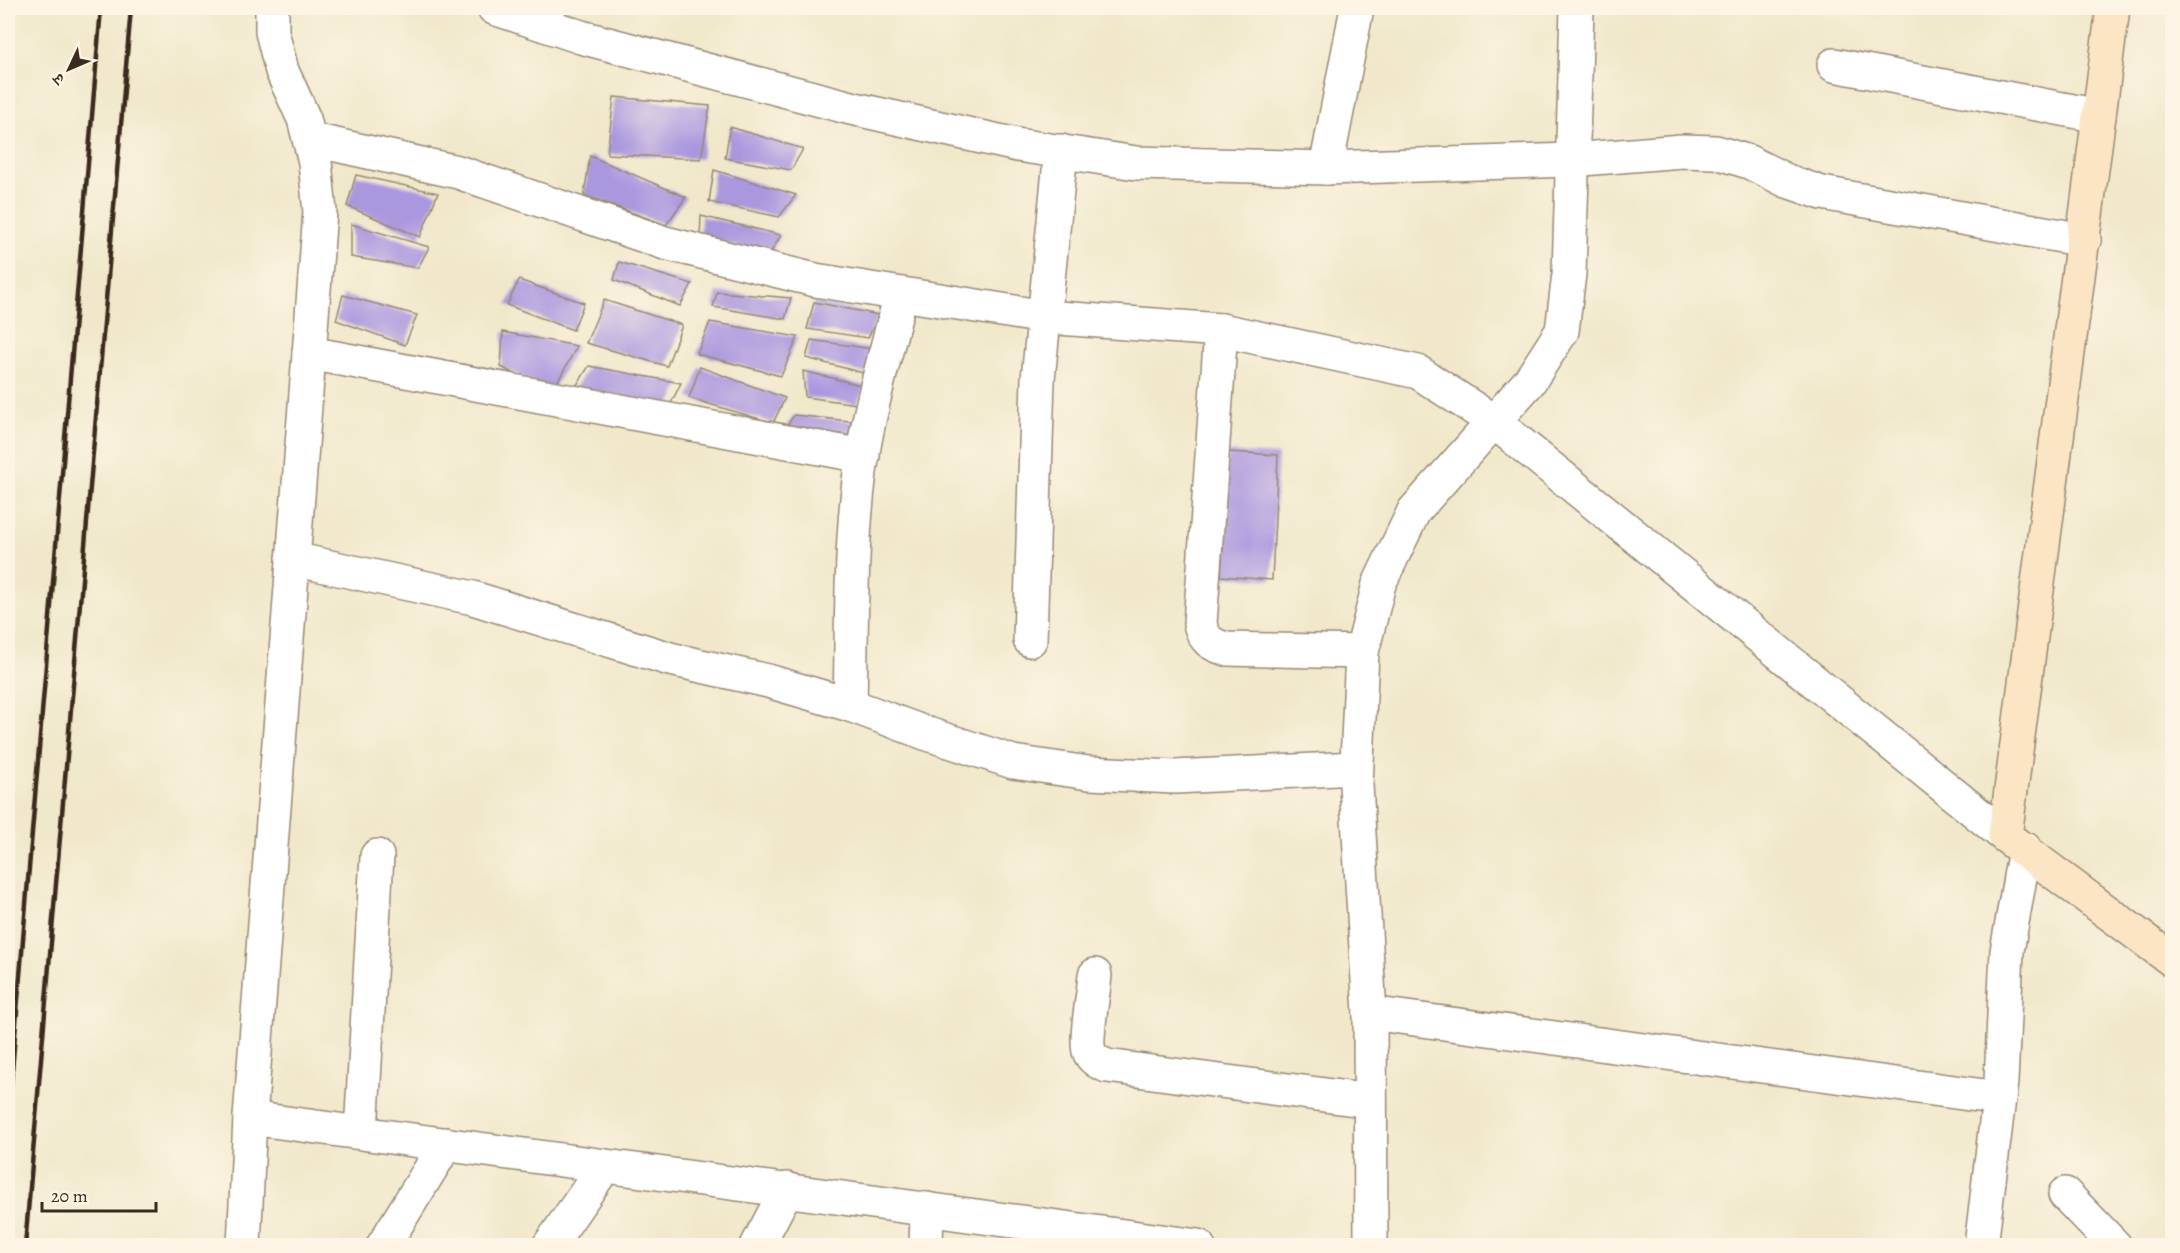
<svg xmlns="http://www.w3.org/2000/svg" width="2180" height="1253" font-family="Alegreya,'Noto Serif Devanagari',serif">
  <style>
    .building { fill: #aa98df }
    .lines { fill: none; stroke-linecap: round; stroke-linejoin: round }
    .street-casing { stroke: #968974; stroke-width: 36 }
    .secondary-casing { stroke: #968974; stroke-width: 36 }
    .street { stroke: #fff; stroke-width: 33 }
    .secondary { stroke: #fce5c4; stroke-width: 33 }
    .rail { stroke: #3b2a1e; stroke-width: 4.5 }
  </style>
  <rect width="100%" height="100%" fill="#fcf5e5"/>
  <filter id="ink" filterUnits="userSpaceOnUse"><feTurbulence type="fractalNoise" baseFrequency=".0167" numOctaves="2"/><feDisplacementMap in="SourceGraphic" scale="12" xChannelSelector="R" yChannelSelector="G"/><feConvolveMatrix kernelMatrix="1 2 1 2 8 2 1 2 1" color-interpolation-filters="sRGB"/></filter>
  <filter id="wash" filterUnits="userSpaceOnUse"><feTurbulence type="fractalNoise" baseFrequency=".008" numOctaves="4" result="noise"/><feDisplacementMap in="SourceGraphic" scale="24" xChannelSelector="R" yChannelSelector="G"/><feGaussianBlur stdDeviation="1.35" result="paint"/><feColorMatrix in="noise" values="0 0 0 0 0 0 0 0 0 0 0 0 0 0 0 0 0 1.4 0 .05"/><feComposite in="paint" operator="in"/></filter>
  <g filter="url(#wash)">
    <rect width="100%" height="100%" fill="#f1e8cb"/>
    <g id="blocks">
      <g class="building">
        <polygon points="614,97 710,106 701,159 607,154"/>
        <polygon points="730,127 803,149 791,170 725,158"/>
        <polygon points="590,156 686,197 666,225 584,195"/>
        <polygon points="714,170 796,195 779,217 709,202"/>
        <polygon points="356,175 438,193 420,237 347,206"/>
        <polygon points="701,216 781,235 770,254 700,238"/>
        <polygon points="351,224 429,247 418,268 351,257"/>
        <polygon points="619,262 692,284 680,306 614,280"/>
        <polygon points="519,280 584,303 573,330 507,305"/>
        <polygon points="717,292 791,298 785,319 713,307"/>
        <polygon points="343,295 417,315 405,345 336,320"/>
        <polygon points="604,300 682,325 667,366 586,343"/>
        <polygon points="814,302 879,315 868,338 807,329"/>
        <polygon points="710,322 798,337 781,376 697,354"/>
        <polygon points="503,332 577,346 552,392 501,367"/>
        <polygon points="811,340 873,349 867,374 806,358"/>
        <polygon points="589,366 681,383 670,405 575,388"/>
        <polygon points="700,367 785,398 773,423 689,398"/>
        <polygon points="803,371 865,386 857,404 805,397"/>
        <polygon points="794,415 858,422 850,442 783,431"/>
        <polygon points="1228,452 1278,455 1272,580 1221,576"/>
      </g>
    </g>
  </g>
  <g filter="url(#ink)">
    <use href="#blocks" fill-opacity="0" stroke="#968974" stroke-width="1.5"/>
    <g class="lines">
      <defs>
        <g id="street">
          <polyline points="494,8 581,37 851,108 1017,145 1136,163 1326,168 1570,160 1682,151 1716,152 1749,162 1787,181 1822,193 2084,240"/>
          <polyline points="1834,65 2099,116"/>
          <polyline points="309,139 458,172 665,243 815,280 1045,317 1221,330 1418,372 1493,421 2005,836"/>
          <polyline points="1326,168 1357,8"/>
          <path d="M1221,330L1200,624C1204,640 1211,645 1227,649L1362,652"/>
          <polyline points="309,353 863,456"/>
          <polyline points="293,559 473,598 670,659 768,681 850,705 925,733 1013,762 1089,773 1175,777 1356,768"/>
          <polyline points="1030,640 1038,379 1061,151"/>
          <path d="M850,705C852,627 850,549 860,472C868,412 886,353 901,294"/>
          <path d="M1095,975C1094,991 1085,1038 1089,1051C1092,1060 1100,1063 1107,1066L1370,1101"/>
          <polyline points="1370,1013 1999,1098"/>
          <polyline points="250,1118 1198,1246"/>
          <polyline points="361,1132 377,856"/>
          <polyline points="2065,1194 2115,1246"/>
          <polyline points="244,1246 250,1118 320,212 315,162 304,119 282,71 272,32 272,8"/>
          <polyline points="383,1246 446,1144"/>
          <polyline points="549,1246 605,1166"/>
          <polyline points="757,1246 787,1189"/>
          <polyline points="926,1246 927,1209"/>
          <polyline points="1371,1246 1370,1013 1356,785 1362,652 1379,584 1414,511 1529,382 1562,331 1569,274 1577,8"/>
          <polyline points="1981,1246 2001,1082 2007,951 2025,849"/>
        </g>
        <polyline id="secondary" points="2113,8 2005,836 2172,960"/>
      </defs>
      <use href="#street" class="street-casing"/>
      <use href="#secondary" class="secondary-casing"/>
      <use href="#street" class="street"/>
      <use href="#secondary" class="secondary"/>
      <g class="rail">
        <polyline points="8,1119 101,8"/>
        <polyline points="25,1246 131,8"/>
      </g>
    </g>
  </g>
  <rect width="2180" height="1253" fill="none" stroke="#fcf5e5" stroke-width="30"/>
  <g transform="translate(69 69) rotate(226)" stroke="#fcf5e5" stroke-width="4.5" paint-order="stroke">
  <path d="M0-4.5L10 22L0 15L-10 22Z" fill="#3b2a1e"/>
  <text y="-9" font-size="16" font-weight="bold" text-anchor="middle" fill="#3b2a1e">उ</text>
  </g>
  <path d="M42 1202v9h114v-9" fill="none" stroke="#3b2a1e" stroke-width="3"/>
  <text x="51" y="1202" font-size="18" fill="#3b2a1e" stroke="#fcf5e5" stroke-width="4.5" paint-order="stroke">20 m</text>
</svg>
